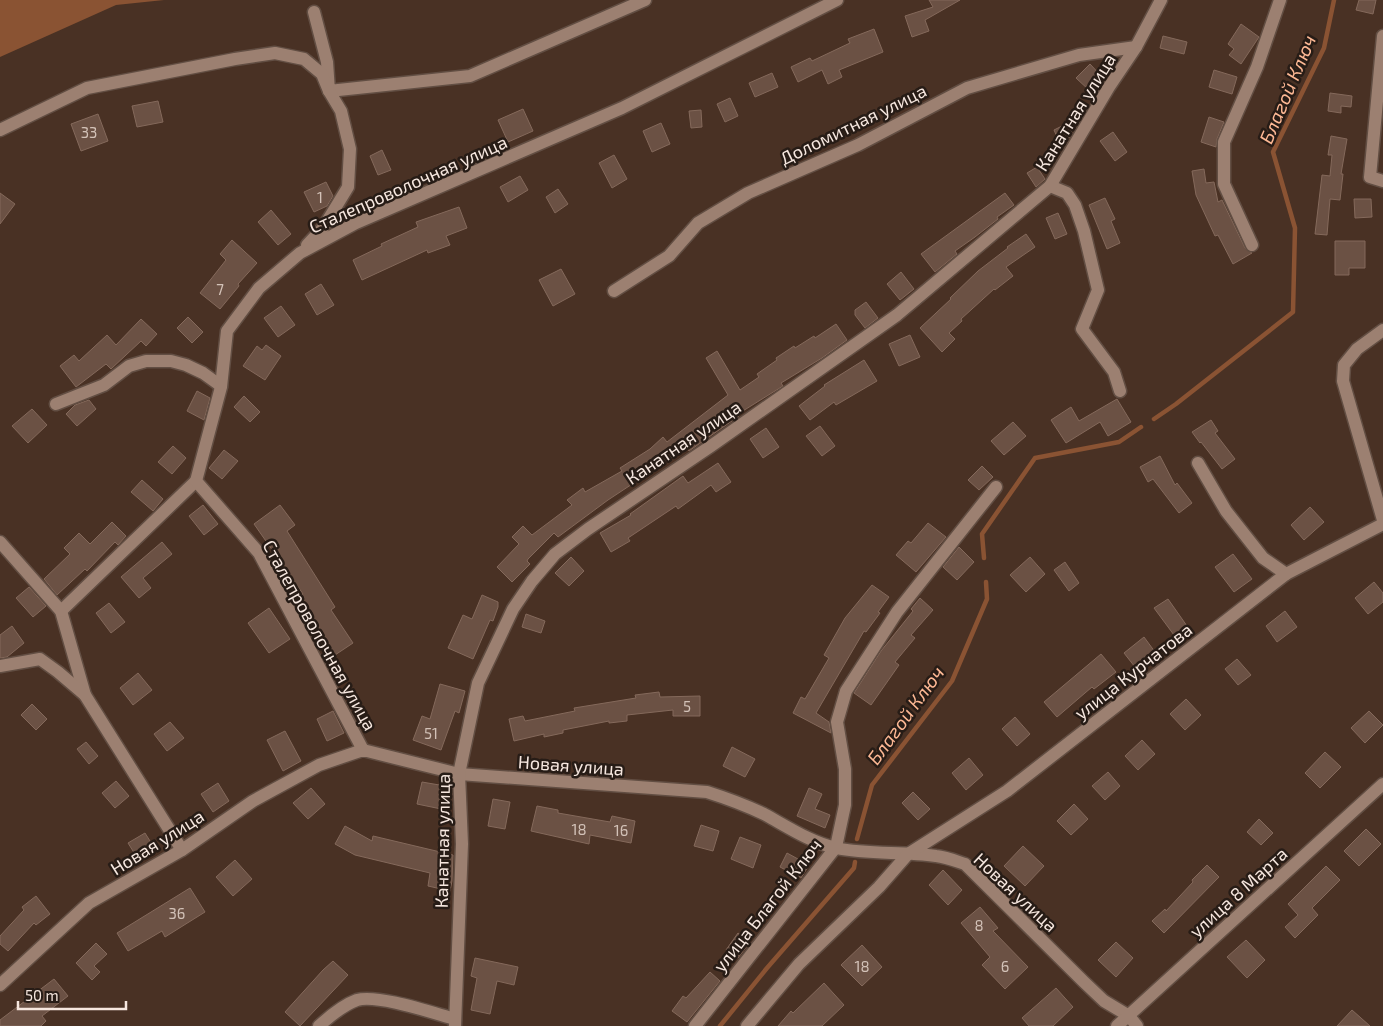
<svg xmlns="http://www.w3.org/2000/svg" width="1383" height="1026" font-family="'Exo 2',sans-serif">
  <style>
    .water { fill: #8a5333 }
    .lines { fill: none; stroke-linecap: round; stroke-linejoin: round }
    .stream { stroke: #8a5333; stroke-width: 4.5 }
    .building { fill: #6b5144; stroke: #84695b }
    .minor-casing { stroke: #624e43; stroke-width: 15 }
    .minor { stroke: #9c8071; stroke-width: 12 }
    .labels { text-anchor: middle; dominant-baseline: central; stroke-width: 5; stroke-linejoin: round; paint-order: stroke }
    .number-label { font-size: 15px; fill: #d3c2b8 }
    .street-label { font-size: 18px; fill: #f6e7df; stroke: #271c16 }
    .water-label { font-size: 19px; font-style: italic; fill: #fdb894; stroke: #271c16 }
  </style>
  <rect width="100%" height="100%" fill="#493124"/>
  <polygon class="water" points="0,0 164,0 116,5 0,57"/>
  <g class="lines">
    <g class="stream">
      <polyline points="1154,419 1176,404 1293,312 1295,228 1273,152 1324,48 1334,0"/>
      <polyline points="984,558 982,534 1035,458 1119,442 1141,427"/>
      <polyline points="857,839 872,785 952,681 987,599 986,582"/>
      <polyline points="720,1026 767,968 854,868 855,862"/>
    </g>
  </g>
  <g class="building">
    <polygon points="929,0 960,0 925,20 929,31 912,37 905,16 933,7"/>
    <polygon points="1359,0 1376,0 1373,14 1356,10"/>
    <polygon points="1241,24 1259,37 1241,64 1229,55 1234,49 1228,44"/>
    <polygon points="874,29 883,52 839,70 842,77 828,84 822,70 798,82 791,67 810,58 812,61 850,43 848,39"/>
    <polygon points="1163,36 1187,42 1184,54 1160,48"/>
    <polygon points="1090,64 1103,78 1090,91 1076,78"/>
    <polygon points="1214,70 1237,77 1232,94 1209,87"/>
    <polygon points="772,73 778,87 755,97 749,83"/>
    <polygon points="1330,93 1352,96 1351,107 1341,106 1341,113 1328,111"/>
    <polygon points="730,98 738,116 725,122 717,104"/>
    <polygon points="158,101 163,122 137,127 132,106"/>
    <polygon points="523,109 533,131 508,142 498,120"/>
    <polygon points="701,110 702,127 691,128 689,111"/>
    <polygon points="98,114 108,141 81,151 71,124"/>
    <polygon points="1209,117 1224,122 1217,139 1216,147 1201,142"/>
    <polygon points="661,123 670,144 652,152 643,131"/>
    <polygon points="1068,123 1072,133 1067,141 1060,144 1054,130"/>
    <polygon points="1113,132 1127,152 1115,161 1100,141"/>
    <polygon points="1331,136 1347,139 1341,174 1343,174 1340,200 1330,199 1327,235 1315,234 1322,175 1330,176 1332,155 1328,155"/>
    <polygon points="382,150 391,170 378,175 370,156"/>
    <polygon points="614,155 627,179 612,188 599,163"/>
    <polygon points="1037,167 1045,179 1036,187 1027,173"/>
    <polygon points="1204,169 1206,183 1214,182 1218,202 1222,200 1245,248 1252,253 1233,264 1218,235 1215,236 1196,195 1192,171"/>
    <polygon points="520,176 528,190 508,202 500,187"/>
    <polygon points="326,182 333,196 327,206 314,212 304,192"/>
    <polygon points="558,189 568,204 555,213 546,197"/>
    <polygon points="0,193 15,204 0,224"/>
    <polygon points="1005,193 1014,205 997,217 998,219 975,237 955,251 957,254 935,272 921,254"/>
    <polygon points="1105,198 1115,219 1111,221 1120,243 1107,249 1089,205"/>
    <polygon points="1354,199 1371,199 1372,217 1355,218"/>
    <polygon points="459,207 467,228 446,236 450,245 428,253 427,250 362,280 353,260 382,246 381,244 418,227 416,222"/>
    <polygon points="271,210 291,234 278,245 258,222"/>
    <polygon points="1058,213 1067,234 1055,239 1046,218"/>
    <polygon points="1026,234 1035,247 1006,267 1013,276 995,290 994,289 961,319 962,321 949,333 955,339 942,352 920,328 951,299 950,298 978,271 1008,248 1007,247"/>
    <polygon points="232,240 257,263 238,284 239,286 220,309 200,293 226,260 220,254"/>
    <polygon points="1335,241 1365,241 1365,268 1349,268 1349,275 1335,275"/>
    <polygon points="561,269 575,294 553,306 539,280"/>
    <polygon points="901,272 914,289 900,300 887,284"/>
    <polygon points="321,284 334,305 317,315 305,294"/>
    <polygon points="866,302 878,318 865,328 855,315 855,310"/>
    <polygon points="281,306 295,325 278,337 264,318"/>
    <polygon points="188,317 203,332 192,343 177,328"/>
    <polygon points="141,319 157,334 146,346 141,341 111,369 106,364 76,387 60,366 74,355 79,361 107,335 116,345"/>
    <polygon points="836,324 847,340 822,358 781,383 783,386 738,414 739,416 689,451 686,447 664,463 608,500 558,537 554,533 528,559 527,561 530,564 512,582 497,567 519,544 512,537 523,526 532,535 572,505 567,500 583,488 585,492 622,471 620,468 650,449 663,437 667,442 728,395 706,358 717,351 740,390 759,377 757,374 777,360 776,358 794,346 795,348 814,336 815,338"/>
    <polygon points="910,335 920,357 899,366 889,344"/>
    <polygon points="266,345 281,356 265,380 243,366 257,346 262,350"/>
    <polygon points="864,360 877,381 836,405 834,402 810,420 799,406 825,386 824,385"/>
    <polygon points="197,391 210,398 204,420 187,411"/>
    <polygon points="244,396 260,412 250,422 234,407"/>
    <polygon points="1117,399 1131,422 1108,436 1100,422 1066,443 1051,420 1071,407 1079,421"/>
    <polygon points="89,400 96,409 77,426 66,414 75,405"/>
    <polygon points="32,409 47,425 28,443 12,426"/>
    <polygon points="1211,420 1218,431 1215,433 1235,459 1222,469 1201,442 1200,443 1192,432"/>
    <polygon points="1013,422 1026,436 1004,455 991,441"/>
    <polygon points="820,426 835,446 822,456 806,436"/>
    <polygon points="766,428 779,447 763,458 750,439"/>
    <polygon points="173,446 186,458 172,474 158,462"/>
    <polygon points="224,450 238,461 222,479 209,468"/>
    <polygon points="1160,456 1175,485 1177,483 1192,503 1179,513 1153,479 1148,482 1140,467"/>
    <polygon points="718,463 731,482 716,492 711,485 678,509 676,506 628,538 630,541 611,552 600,533 631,515 630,514 683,476 688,483"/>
    <polygon points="982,466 993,477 979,490 968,480"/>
    <polygon points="142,480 163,499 153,511 131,492"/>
    <polygon points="203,505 218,524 204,535 189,516"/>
    <polygon points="280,505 295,525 287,531 335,607 331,610 353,643 335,655 300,596 303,594 254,524"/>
    <polygon points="1310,507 1324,522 1304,540 1291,525"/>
    <polygon points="112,522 126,536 118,545 115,542 87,571 85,569 57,595 44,579 70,554 64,548 79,533 90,544"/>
    <polygon points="928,523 946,537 916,572 896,555 908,541 911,543"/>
    <polygon points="162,542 172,554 143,578 151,588 139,598 121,577"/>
    <polygon points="959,547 974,562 957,580 943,567"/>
    <polygon points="1233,554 1252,579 1234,592 1215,567"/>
    <polygon points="571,557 584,571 569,586 555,573"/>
    <polygon points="1030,557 1045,574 1026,592 1010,575"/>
    <polygon points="1065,562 1079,583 1069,591 1054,570"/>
    <polygon points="1374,582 1383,593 1383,602 1368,614 1355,598"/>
    <polygon points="872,585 889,597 878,612 880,613 866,632 864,631 816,713 829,722 831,733 793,713 801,697 805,699 829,658 824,655 845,618"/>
    <polygon points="29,587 46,606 33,617 16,598"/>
    <polygon points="482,595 498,602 498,607 493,621 490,620 473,659 448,648 463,615 472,619"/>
    <polygon points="920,598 933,610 911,635 915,638 895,662 899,665 871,705 854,693 881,651 913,611 911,609"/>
    <polygon points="1168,599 1187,626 1174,635 1154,608"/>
    <polygon points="109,603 125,622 111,633 96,613"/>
    <polygon points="269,608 290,639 269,653 248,623"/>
    <polygon points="1285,611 1297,627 1277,642 1266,626"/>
    <polygon points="526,614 545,621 541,633 522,627"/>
    <polygon points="12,626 24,643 7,657 0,658 0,635"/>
    <polygon points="1144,637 1155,652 1135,667 1124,653"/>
    <polygon points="1101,654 1116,672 1094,689 1092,687 1057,717 1044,702"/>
    <polygon points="1237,659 1251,675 1238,685 1225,669"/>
    <polygon points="138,673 152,690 133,705 120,688"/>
    <polygon points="440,684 465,691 459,713 455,711 441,750 413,740 422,716 430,719"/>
    <polygon points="659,692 660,697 700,696 700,716 673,716 673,710 627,715 627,721 609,723 609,721 563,730 563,733 544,737 544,734 514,741 509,719 523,716 525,721 575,711 574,708 636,698 635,695"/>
    <polygon points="1186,699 1201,715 1185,730 1170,714"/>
    <polygon points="32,704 47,719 36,730 21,715"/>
    <polygon points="333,711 344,733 327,741 317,719"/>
    <polygon points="1369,711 1383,725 1365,743 1351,728"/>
    <polygon points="1015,717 1030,734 1017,746 1002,729"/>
    <polygon points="170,722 184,738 167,751 154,734"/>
    <polygon points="285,731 301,761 283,771 267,740"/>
    <polygon points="1142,740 1155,754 1138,770 1125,756"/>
    <polygon points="86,742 98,756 89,764 77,749"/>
    <polygon points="732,747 755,759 745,777 723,766"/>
    <polygon points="1325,752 1341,767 1320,788 1305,773"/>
    <polygon points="969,758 983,775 966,790 952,773"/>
    <polygon points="1108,772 1120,786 1105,800 1092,786"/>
    <polygon points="116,781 129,796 115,808 102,793"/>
    <polygon points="422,782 451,787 446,810 417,804"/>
    <polygon points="218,783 229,801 213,812 201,794"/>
    <polygon points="311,788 325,804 308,819 293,803"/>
    <polygon points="809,788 822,794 815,809 830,815 825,828 797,816"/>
    <polygon points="913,792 930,809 918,820 902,803"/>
    <polygon points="493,799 510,802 505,829 488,826"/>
    <polygon points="1074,804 1088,819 1071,835 1057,821"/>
    <polygon points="537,806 558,810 558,813 610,822 612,816 635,821 631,843 590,835 589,844 531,831"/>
    <polygon points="1259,819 1273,833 1261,845 1247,832"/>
    <polygon points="701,825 719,831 713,851 694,846"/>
    <polygon points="345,826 372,841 373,836 453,855 452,881 450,891 428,886 430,873 355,855 335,844"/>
    <polygon points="1366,829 1381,844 1359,866 1344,851"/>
    <polygon points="145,833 155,849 138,859 128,843"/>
    <polygon points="740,837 761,845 753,868 731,859"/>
    <polygon points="1023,846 1044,866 1025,886 1004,866"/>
    <polygon points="787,853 809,865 801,878 780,867"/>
    <polygon points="235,860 252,879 233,896 216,877"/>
    <polygon points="1207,865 1219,877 1164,933 1152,921 1165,909 1166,911 1193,882 1192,880"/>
    <polygon points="1326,866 1340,880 1312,908 1318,915 1295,938 1285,927 1298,915 1288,904"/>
    <polygon points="943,870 962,890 948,905 929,885"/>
    <polygon points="190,888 205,912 165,937 162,931 128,951 117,933"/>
    <polygon points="36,896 50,914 36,925 34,923 8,951 0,944 0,936 24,910 22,907"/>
    <polygon points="980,907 998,928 993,931 1028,967 1005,989 982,965 990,957 961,923"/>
    <polygon points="738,933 750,942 738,958 726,950"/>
    <polygon points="1246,940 1265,960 1247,978 1227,957"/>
    <polygon points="1116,942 1133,958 1116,977 1098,960"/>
    <polygon points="96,943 107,954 94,966 100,972 92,980 76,963"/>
    <polygon points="862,945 882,967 862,986 841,965"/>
    <polygon points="475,958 518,967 514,985 497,981 490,1014 471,1010 477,978 471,976"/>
    <polygon points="333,961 348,975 300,1026 285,1012 323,970"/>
    <polygon points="710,972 720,981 687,1022 672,1011 683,996 686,998"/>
    <polygon points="54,979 68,996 42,1016 46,1021 41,1026 0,1026 0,1020"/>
    <polygon points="824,983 844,1005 822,1026 778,1026 791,1011 793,1013"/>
    <polygon points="1056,988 1073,1007 1053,1026 1029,1026 1022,1018"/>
    <polygon points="1352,1010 1370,1026 1337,1026"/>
  </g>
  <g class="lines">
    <defs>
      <g id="minor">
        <polyline points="314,12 327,62 329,91 470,76 645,0"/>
        <polyline points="1383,36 1370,177 1383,181"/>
        <polyline points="0,130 87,88 235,59 275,53 304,59 322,74 329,91 341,111 350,149 348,187 323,228 307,245"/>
        <polyline points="1050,186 1067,193 1075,205 1084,231 1098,290 1082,329 1114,372 1120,391"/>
        <polyline points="1252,245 1224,184 1224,142 1257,67 1280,0"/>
        <polyline points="614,291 669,256 698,223 748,193 858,145 967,88 1079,55 1136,47"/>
        <polyline points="1383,330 1357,349 1344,365 1343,381 1383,520"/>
        <polyline points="56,404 104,385 129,366 146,361 171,361 186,365 203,373 221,386"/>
        <polyline points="1198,463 1226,511 1263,558 1286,574"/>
        <polyline points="0,542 61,611 85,695 182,850"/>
        <polyline points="61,611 196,481"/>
        <polyline points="0,666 40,659 58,672 85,695"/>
        <polyline points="363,750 259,553 196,481 221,387 227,331 259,288 300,253 356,223 622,108 837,0"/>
        <path d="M0,985L89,903L182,850L253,801L319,765L363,750L459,774L707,792C726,798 745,805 764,814C788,827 810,842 836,848C869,855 903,851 936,856C946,857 956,861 965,864L1084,982L1104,1001L1129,1016L1137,1026"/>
        <path d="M319,1026C330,1016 343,1005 357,1000C377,994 433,1013 455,1019"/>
        <polyline points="455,1026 462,844 459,774 478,683 513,609 532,581 555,554 588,529 711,446 897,315 1050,186 1109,87 1136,47 1161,0"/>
        <polyline points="695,1026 836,847 845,805 845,769 837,722 846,691 897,612 996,487"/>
        <polyline points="747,1026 799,964 879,887 908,854 1007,791 1286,574 1383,524"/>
        <polyline points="1117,1026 1383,784"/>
      </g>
    </defs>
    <use href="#minor" class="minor-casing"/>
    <use href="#minor" class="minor"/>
  </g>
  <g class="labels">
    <g class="number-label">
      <text x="89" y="132">33</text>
      <text x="320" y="197">1</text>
      <text x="220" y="289">7</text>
      <text x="687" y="706">5</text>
      <text x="431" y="733">51</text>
      <text x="579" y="829">18</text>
      <text x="621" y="830">16</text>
      <text x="177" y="913">36</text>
      <text x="979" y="925">8</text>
      <text x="862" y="966">18</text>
      <text x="1005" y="966">6</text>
    </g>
    <g class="street-label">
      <text transform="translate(1075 112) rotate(-58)">Канатная улица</text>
      <text transform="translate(853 124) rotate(-26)">Доломитная улица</text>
      <text transform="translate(408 184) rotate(-24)">Сталепроволочная улица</text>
      <text transform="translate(683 442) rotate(-34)">Канатная улица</text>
      <text transform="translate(320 635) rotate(61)">Сталепроволочная улица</text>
      <text transform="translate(1133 671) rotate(-38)">улица Курчатова</text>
      <text transform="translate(571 765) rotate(4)">Новая улица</text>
      <text transform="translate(442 841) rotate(-89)">Канатная улица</text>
      <text transform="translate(157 842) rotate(-32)">Новая улица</text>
      <text transform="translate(1016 892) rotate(43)">Новая улица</text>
      <text transform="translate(1238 892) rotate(-42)">улица 8 Марта</text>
      <text transform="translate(767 905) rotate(-52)">улица Благой Ключ</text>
    </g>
    <g class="water-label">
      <text transform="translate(1287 89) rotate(-67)">Благой Ключ</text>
      <text transform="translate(905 715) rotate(-54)">Благой Ключ</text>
    </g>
  </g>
  <path d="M18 1001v8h108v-8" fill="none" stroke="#f6e7df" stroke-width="2.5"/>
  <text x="25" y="1001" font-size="15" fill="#f6e7df" stroke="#271c16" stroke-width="4" paint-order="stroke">50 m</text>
</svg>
